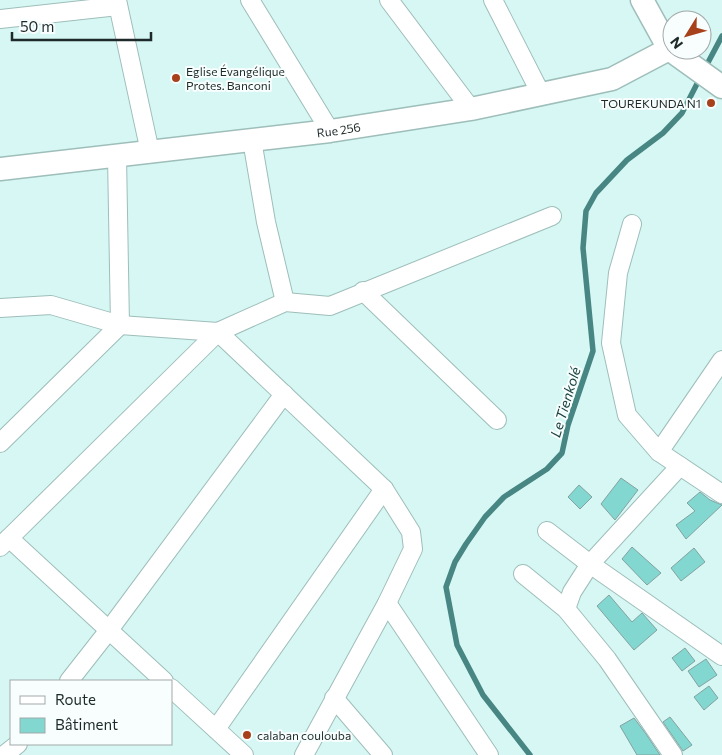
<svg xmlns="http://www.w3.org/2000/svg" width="722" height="755" font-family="Commissioner,sans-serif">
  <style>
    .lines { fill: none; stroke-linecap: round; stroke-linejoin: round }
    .stream { stroke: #478682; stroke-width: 5.5 }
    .building { fill: #82d8d1; stroke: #83a29f }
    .minor-casing { stroke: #9ebeba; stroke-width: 20 }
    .tertiary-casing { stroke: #9ebeba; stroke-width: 25 }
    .minor { stroke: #fff; stroke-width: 18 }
    .tertiary { stroke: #fff; stroke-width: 22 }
    .poi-dot { fill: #a7411b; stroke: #f8fefe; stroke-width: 2 }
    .labels { text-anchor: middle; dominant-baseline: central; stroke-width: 4; stroke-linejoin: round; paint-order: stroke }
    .poi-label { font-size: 12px; fill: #1e2a29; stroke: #f8fefe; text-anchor: start }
    .street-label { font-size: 12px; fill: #1e2a29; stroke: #f8fefe }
    .water-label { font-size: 14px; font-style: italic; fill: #1a4340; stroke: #f8fefe }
  </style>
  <rect width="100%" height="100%" fill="#d6f7f4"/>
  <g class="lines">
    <g class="stream">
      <polyline points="704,70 722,36"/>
      <polyline points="530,755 483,695 457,645 446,587 455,562 466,544 485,517 504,497 547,469 562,453 568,425 593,351 583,248 586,211 596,193 627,160 663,133 682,113 700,78"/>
    </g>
  </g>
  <g class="building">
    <polygon points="621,478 638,490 615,520 601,504"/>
    <polygon points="579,485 592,497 580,509 568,497"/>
    <polygon points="700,492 710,500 722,505 686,539 676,525 695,511 687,503"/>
    <polygon points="632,547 661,573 647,585 622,559"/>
    <polygon points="694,548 705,562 681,581 671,568"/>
    <polygon points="609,595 632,622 642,613 657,630 634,650 597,606"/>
    <polygon points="685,648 695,661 682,671 672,658"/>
    <polygon points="706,659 717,675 699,687 688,671"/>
    <polygon points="709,686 718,698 704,710 694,697"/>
    <polygon points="670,717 692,745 683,751 663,722"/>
    <polygon points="634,718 646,734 660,755 637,755 620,726"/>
  </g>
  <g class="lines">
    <defs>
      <g id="minor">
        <polyline points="117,0 150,152"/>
        <polyline points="250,0 330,131"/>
        <polyline points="389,0 471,109"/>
        <polyline points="493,0 541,94"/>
        <polyline points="0,19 118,6"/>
        <polyline points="252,140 266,222 285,302"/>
        <polyline points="632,224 618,273 611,343 627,415 659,452 722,494"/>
        <polyline points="363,291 497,420"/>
        <polyline points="0,308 51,305 120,325 218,332 285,302 330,306 552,216"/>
        <polyline points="0,443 120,325 117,156"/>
        <polyline points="659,452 722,360"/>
        <polyline points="547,531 590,564 722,656"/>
        <polyline points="9,538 164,681"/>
        <polyline points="0,547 218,332 384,489 411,532 413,549 387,603 304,755"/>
        <polyline points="523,574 566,609 607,659 673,755"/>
        <polyline points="387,603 489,755"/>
        <polyline points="566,609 572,592 590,564 680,466"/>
        <polyline points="69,681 109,630 284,394"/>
        <polyline points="171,688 244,755"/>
        <polyline points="334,698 383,755"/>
        <polyline points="216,729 384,489"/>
        <polyline points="4,755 18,744"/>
      </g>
      <g id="tertiary">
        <polyline points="642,0 669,49 722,87"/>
        <path id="s1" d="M0,169L330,131L471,109L612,79L669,49"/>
      </g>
    </defs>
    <use href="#minor" class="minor-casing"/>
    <use href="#tertiary" class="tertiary-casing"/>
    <use href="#minor" class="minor"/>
    <use href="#tertiary" class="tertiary"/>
  </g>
  <g class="poi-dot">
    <circle cx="176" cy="78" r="5"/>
    <circle cx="711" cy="103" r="5"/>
    <circle cx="247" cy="735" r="5"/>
  </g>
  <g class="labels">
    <g class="poi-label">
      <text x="186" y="71">Eglise Évangélique<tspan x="186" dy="14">Protes. Banconi</tspan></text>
      <text x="701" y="103" text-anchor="end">TOUREKUNDA N1</text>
      <text x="257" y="735">calaban coulouba</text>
    </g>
    <g class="street-label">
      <text stroke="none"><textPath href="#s1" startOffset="341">Rue 256</textPath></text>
    </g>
    <g class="water-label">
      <text transform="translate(565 402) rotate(-73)">Le Tienkolé</text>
    </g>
  </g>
  <rect x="10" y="680" width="162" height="65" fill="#f8fefe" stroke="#a1a9a9"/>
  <rect x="20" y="696" width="25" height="8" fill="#ffffff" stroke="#a1a9a9"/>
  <text x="55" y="705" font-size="15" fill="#1e2a29">Route</text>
  <rect x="20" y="718" width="25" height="15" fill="#82d8d1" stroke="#a1a9a9"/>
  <text x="55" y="730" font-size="15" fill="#1e2a29">Bâtiment</text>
  <g transform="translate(687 35) rotate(233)"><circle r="24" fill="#f8fefe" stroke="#a1a9a9"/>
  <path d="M0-4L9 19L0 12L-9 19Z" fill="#a7411b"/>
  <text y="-8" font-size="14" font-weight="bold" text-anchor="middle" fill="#1e2a29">N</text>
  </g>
  <path d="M12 32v8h139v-8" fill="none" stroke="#1e2a29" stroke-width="2.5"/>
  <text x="20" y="32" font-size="15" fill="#1e2a29" stroke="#f8fefe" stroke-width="4" paint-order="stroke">50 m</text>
</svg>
